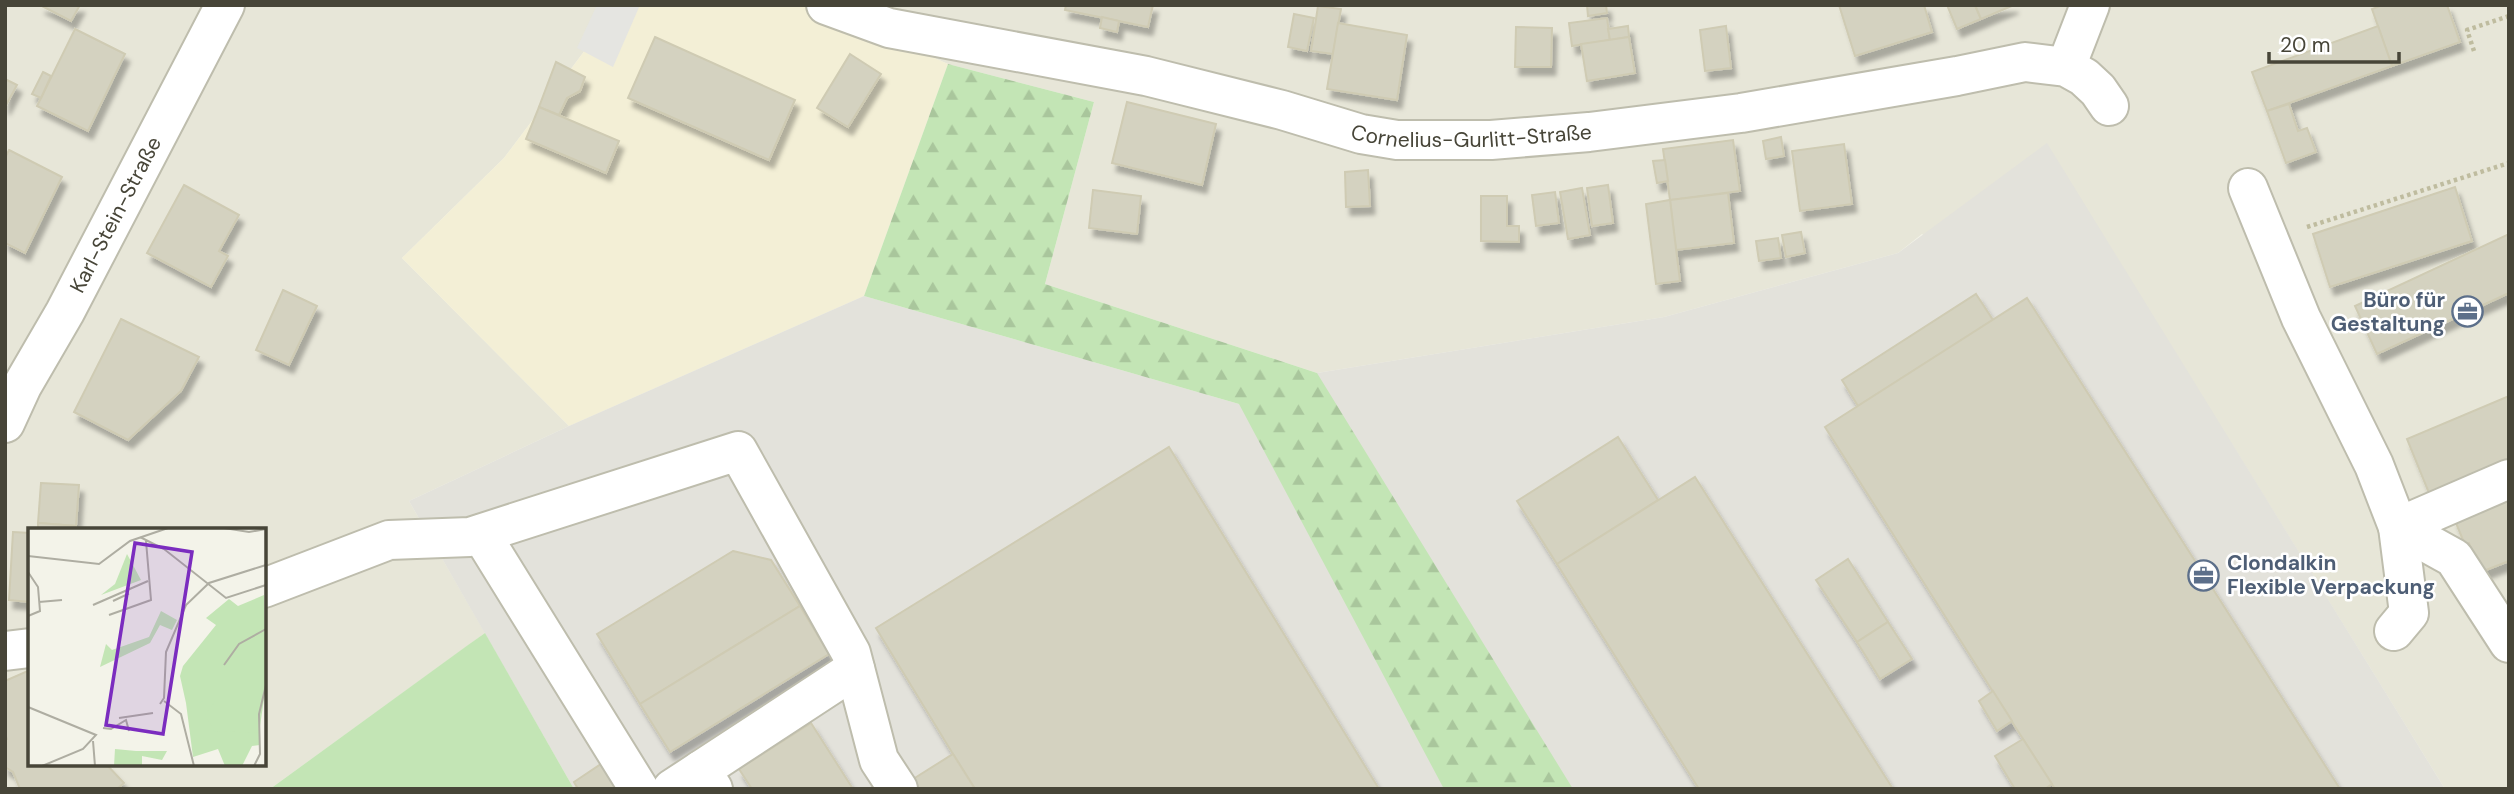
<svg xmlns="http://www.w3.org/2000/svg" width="2514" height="794" font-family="'DM Sans',sans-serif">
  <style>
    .residential { fill: #e7e6d8; fill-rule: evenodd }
    .commercial { fill: #f3efd6 }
    .industrial { fill: #e3e2db }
    .green { fill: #c3e5b5 }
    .forest { fill: url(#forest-firs) }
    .parking { fill: #e5e5e1 }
    .building { fill: #d4d2c0; stroke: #cfcbb3; stroke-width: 2; filter: url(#shadow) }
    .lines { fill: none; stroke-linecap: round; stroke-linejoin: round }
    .minor-casing { stroke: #bebdad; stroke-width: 42 }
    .path { stroke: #bfbc9f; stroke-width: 4.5; stroke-dasharray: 3.5 3.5; stroke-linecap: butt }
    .minor { stroke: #fff; stroke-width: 38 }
    .labels { text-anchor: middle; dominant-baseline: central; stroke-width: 5; stroke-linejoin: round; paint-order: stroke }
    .street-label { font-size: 21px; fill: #474538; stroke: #fff }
    .service-label { font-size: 21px; font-weight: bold; fill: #4e5e75; stroke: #fff; text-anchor: end }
    .inset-road { fill: none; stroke: #aeada2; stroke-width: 2 }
    .view { fill: #7b2cbf; fill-opacity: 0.15; stroke: #7b2cbf; stroke-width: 3.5 }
    .inset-edge { fill: none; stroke: #474538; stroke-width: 3.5 }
  </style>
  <defs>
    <pattern id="forest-firs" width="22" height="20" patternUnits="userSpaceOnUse" patternTransform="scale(1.75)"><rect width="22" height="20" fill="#c3e5b5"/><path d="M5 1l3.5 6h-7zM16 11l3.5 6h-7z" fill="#a9c69c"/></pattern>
    <filter id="shadow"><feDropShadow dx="4.5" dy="8" stdDeviation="2" flood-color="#0004"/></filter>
  </defs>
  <rect width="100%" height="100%" fill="#f3f3e9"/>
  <g class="residential">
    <path d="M5,5H619L504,158L402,258L569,426L409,501L485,633L270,789H5ZM30,530H264V764H30Z"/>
    <polygon points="814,5 2509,5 2509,789 2445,789 2232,444 1922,234 1898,253 1664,317 1317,373 1045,284 1094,102 948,64"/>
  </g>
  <polygon class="commercial" points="619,5 814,5 948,64 864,296 569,426 402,258 504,158"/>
  <polygon class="industrial" points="2047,143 2445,789 574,789 409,501 569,426 864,296 1239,404 1317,373 1664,317 1898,253"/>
  <polygon class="green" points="485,633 574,789 270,789 468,645"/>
  <polygon class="forest" points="948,64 1094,102 1045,284 1317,373 1573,789 1444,789 1239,404 864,296"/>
  <polygon class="parking" points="597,5 640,5 613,67 577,48"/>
  <g class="building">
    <polygon points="40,5 80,5 71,21"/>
    <polygon points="1066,5 1153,5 1148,27 1065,10"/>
    <polygon points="1587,5 1606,5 1607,13 1588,16"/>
    <polygon points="1839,5 1924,5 1932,32 1855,56"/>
    <polygon points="1947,5 1975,5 1981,19 1957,29"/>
    <polygon points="1975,5 2014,5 1981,19"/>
    <polygon points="2383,5 2447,5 2460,42 2392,66 2372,9"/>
    <polygon points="1318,6 1341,9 1333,54 1311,51"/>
    <polygon points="1294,14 1314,18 1307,51 1288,47"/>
    <polygon points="1102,17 1119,21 1117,32 1100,28"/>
    <polygon points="1607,18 1610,40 1572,46 1569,23"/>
    <polygon points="1338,23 1407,35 1397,100 1327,89"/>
    <polygon points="1628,26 1629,37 1610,40 1608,29"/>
    <polygon points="1726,26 1731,68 1705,71 1700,30"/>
    <polygon points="2378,26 2392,66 2267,111 2252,72"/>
    <polygon points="1516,27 1552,28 1551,67 1515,67"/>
    <polygon points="75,29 125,54 88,131 37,106"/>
    <polygon points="655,37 795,100 769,160 628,98"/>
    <polygon points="1629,37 1635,73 1587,81 1581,44"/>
    <polygon points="850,54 881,74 848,127 817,108"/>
    <polygon points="556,62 585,77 580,91 567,98 559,115 539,107"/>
    <polygon points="43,72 51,76 41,98 32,94"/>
    <polygon points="5,79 17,85 5,107"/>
    <polygon points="1127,102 1216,124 1202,185 1112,163"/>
    <polygon points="2289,104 2298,131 2307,128 2316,152 2286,163 2267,111"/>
    <polygon points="539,107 619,141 606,173 526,139"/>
    <polygon points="1781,137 1784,156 1766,159 1763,141"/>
    <polygon points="1733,140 1740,191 1670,200 1663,149"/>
    <polygon points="1844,144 1852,204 1800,211 1792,151"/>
    <polygon points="9,150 62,177 25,253 5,243 5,158"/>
    <polygon points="1665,160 1668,181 1657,183 1653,161"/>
    <polygon points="1368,170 1370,206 1346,207 1345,172"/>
    <polygon points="184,185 239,215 219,251 228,256 211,287 147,253"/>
    <polygon points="1608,185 1613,223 1592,226 1587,188"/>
    <polygon points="2455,187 2472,241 2330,287 2313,234"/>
    <polygon points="1582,188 1590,235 1568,239 1560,192"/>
    <polygon points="1093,190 1141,196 1137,234 1089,228"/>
    <polygon points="1555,192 1559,223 1536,226 1532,195"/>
    <polygon points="1728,193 1734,243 1676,250 1670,200"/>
    <polygon points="1481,196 1507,196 1507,226 1519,226 1519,242 1481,241"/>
    <polygon points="1670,200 1680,281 1656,284 1646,204"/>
    <polygon points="1801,232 1805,253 1786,257 1782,235"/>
    <polygon points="2509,234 2509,293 2377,354 2355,306"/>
    <polygon points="1778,238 1781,258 1759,261 1756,241"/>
    <polygon points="283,290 317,306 289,365 256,350"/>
    <polygon points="1976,294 1993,320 1858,406 1842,380"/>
    <polygon points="2027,298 2204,575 2340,789 2055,789 2023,739 1825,427"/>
    <polygon points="121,319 199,357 181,391 128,440 74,412"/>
    <polygon points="2509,396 2509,459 2429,493 2407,439"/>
    <polygon points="1618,437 1658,500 1557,564 1517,501"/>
    <polygon points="1169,447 1379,789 975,789 953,754 876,628"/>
    <polygon points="1695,477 1893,789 1699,789 1557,564"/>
    <polygon points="41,483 79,485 76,526 38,523"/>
    <polygon points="2509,495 2509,561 2481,572 2469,543 2465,545 2454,518"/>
    <polygon points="38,523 76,526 76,530 38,530"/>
    <polygon points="13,532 30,533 30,602 9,600"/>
    <polygon points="733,551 771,560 800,606 640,704 597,634"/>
    <polygon points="1848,559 1888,622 1857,642 1816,580"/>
    <polygon points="800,606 829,654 670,752 640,704"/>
    <polygon points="1888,622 1912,659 1880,679 1857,642"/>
    <polygon points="30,670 30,764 106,764 124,783 117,789 20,789 13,772 5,767 5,740 7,739 5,734 5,681"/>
    <polygon points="1993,691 2012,721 1997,731 1979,701"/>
    <polygon points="811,723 853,789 752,789 739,769"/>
    <polygon points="2023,739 2052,784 2045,789 2015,789 1995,756"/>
    <polygon points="953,754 975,789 915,789 910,781"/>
    <polygon points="607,760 627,789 578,789 574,782"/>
  </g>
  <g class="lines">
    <defs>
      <g id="minor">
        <path id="s1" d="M826,5L889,28L1146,76L1282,110L1361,134L1397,140H1491L1589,132L1741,113L1957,76L2025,62L2066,67L2084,77L2098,90L2109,106"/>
        <polyline points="2066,67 2090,5"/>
        <polyline points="2248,188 2301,318 2374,465 2398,527 2409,613 2394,631"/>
        <path id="s2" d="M5,423L22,386L65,312L225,5"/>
        <polyline points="2398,527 2454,558 2509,643"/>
        <polyline points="2398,527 2509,479"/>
        <polyline points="481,534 639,789"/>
        <polyline points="264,588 389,540 470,537 738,451 851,653 879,760 898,789"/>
        <polyline points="5,651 30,648"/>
        <polyline points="701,770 855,669"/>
        <polyline points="672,789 701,770 713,789"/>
      </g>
    </defs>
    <use href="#minor" class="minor-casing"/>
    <g class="path">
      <polyline points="2474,51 2467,30 2509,16"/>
      <polyline points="2307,227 2509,163"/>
    </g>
    <use href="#minor" class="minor"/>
  </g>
  <defs>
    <symbol id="office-ring" viewBox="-11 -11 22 22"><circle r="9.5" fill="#fff" stroke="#5c6f8a" stroke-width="1.5"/><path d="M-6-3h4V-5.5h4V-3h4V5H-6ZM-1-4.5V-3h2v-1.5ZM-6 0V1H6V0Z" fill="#5c6f8a"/></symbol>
  </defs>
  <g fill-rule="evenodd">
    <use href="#office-ring" x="2450" y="294" width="35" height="35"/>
    <use href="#office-ring" x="2186" y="558" width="35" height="35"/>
  </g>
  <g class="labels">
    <g class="street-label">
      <text stroke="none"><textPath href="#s1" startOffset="662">Cornelius-Gurlitt-Straße</textPath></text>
      <text stroke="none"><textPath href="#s2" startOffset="236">Karl-Stein-Straße</textPath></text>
    </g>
    <g class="service-label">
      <text x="2445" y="300">Büro für<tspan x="2445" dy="24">Gestaltung</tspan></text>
      <text x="2227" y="563" text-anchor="start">Clondalkin<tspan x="2227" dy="24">Flexible Verpackung</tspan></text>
    </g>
  </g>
  <g transform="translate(28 528)">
    <rect width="238" height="238" fill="#f3f3e9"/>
    <path d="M99,26L113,52L73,67L87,56Z" fill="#c3e5b5"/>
    <path d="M133,83L149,92L144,102L132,97L122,115L72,139L78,116L84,122L121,109ZM164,171L188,173L231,205L232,217L224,218L214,238H197L190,221L165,229L158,175Z" fill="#c3e5b5"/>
    <path d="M236,67L238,157L231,205L186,203L177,186L188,173L158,175L152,148L155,138L188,97L178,90L201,71L210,78ZM87,221L108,223H139L134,232L114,228V238H86Z" fill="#c3e5b5"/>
    <path class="inset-road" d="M196,0L221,4L238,1M112,9L136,21L198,70L238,57M0,28L71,36L102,13L140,0M0,44L10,59L12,83L0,88M85,73L100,66L98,62M11,74L34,72M65,77L120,53M81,87L123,72L118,13M196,137L211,116L238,101M136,173L153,186L166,238M132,176L136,170L138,124L158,77L181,55L238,37M0,179L68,207L55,221L14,238M91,190L125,185M75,200L83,201L98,192L101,203M65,213L67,238M226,238L232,226L231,186L238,157"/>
    <path class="view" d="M107,15L164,24L135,206L78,197Z"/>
    <rect width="238" height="238" class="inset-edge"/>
  </g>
  <rect width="2514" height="794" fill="none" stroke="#474538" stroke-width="14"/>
  <path d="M2269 52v10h130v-10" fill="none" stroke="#474538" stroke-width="3.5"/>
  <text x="2280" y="52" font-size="21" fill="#474538" stroke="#ffffff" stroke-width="5" paint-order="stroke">20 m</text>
</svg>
